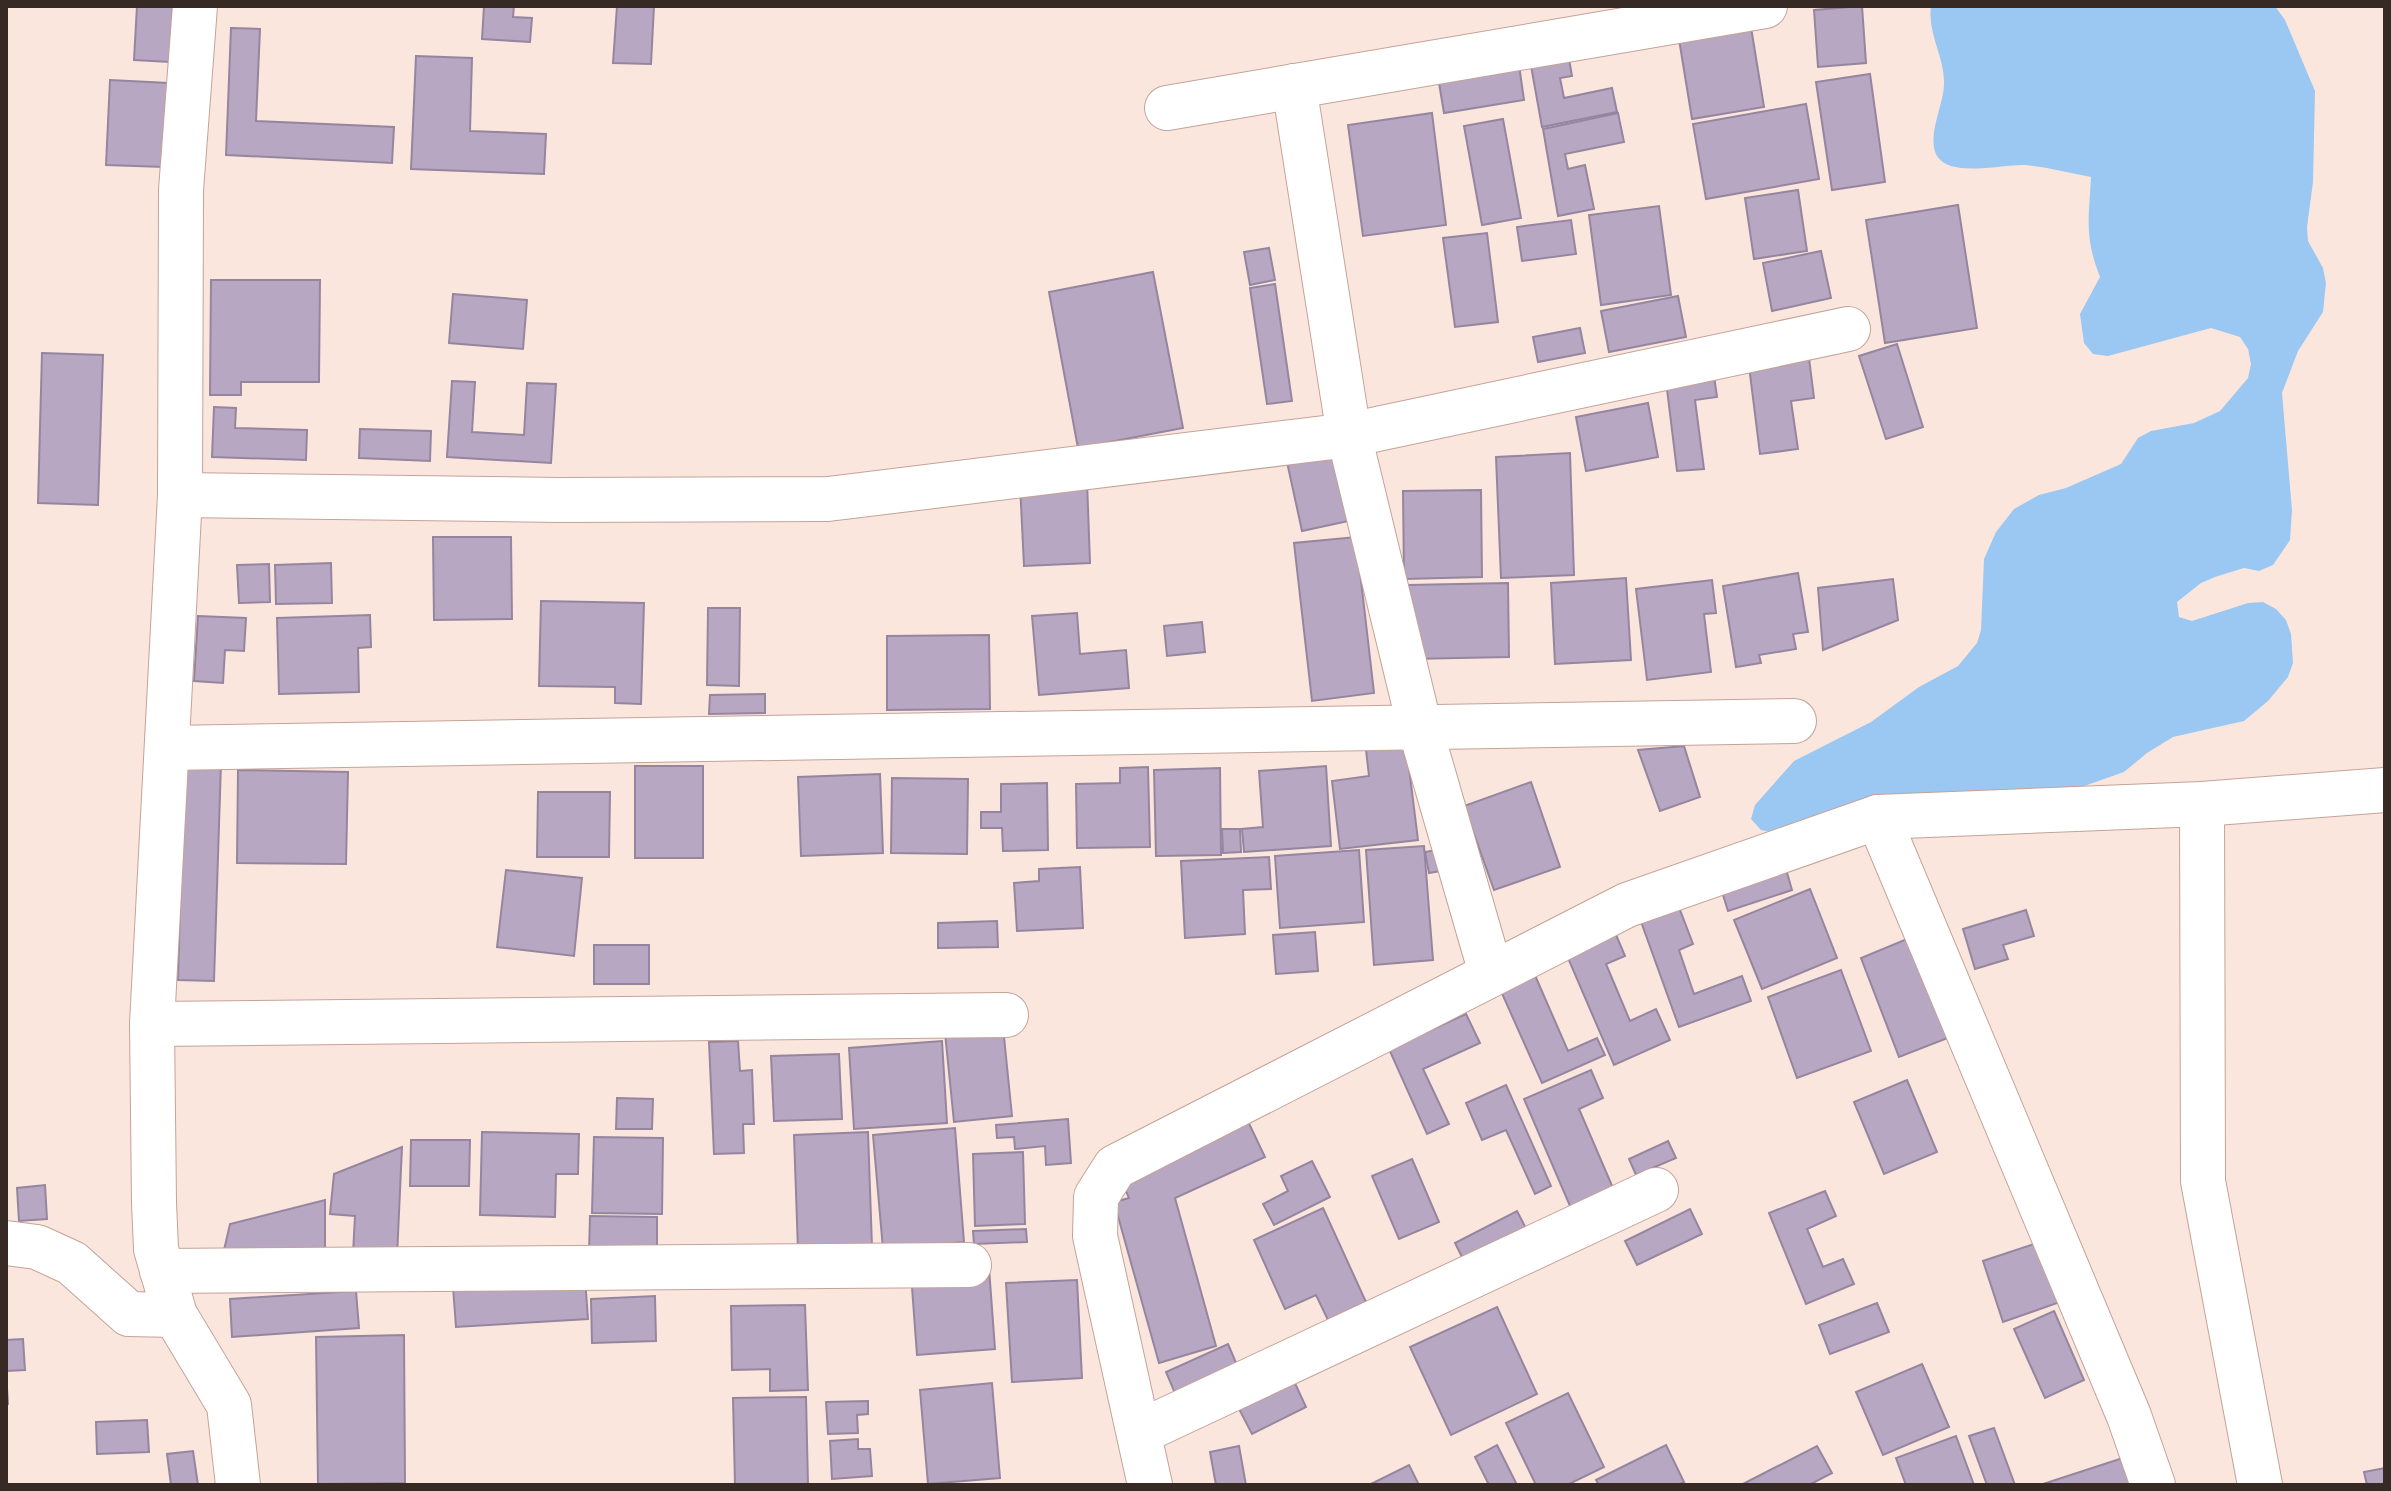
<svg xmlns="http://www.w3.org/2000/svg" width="2391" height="1491" font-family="Poppins,sans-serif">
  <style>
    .water { fill: #9bc8f2 }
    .building { fill: #b8a7c2; stroke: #96859f; stroke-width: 2 }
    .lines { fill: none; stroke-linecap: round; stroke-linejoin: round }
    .street-casing { stroke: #c4a398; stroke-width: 46 }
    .street { stroke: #fff; stroke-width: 44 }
  </style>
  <rect width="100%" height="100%" fill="#fbe6de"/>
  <path class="water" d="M1931,6H2275L2285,20L2315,91L2313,182L2307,227L2308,241L2323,268L2326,283L2323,312L2298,351L2282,393L2292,510L2290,540L2273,565L2259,571L2244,568L2215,577L2201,583L2177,602L2179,617L2192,621L2248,603L2263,602L2276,609L2286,620L2291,634L2293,663L2288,677L2268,701L2244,721L2173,737L2147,753L2124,772L2067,792L1775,833L1761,830L1751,819L1755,805L1794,761L1871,722L1919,687L1958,666L1977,643L1981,630L1984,559L1996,532L2014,509L2039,495L2066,488L2121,464L2138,438L2151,431L2194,423L2220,411L2248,378L2251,364L2248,349L2240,337L2211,328L2108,356L2093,354L2084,343L2080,314L2100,277C2084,236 2089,218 2091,177C2069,173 2047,167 2025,165C2003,164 1950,178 1937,156C1926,136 1944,105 1944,84C1945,58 1927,33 1931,6Z"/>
  <g class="building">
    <polygon points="137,6 173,6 170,62 134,60"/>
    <polygon points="484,6 514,6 513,17 532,18 530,42 482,39"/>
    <polygon points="617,6 654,6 651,64 613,63"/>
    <polygon points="1862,6 1866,63 1818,67 1814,10"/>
    <polygon points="1749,15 1764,107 1692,119 1677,27"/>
    <polygon points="231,28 260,29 256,121 394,127 392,163 226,155"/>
    <polygon points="1566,42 1572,76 1560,78 1564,98 1612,88 1617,112 1542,127 1528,49"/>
    <polygon points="416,56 472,58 470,131 546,134 544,174 411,169"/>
    <polygon points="1519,65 1524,100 1444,113 1438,77"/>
    <polygon points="1870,74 1885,182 1832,190 1816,82"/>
    <polygon points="110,80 168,83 164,167 106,165"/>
    <polygon points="1806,104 1819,179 1706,199 1693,124"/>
    <polygon points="1432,113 1446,225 1363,236 1348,125"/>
    <polygon points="1618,113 1624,142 1565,154 1568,169 1585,165 1594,209 1558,216 1543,129"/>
    <polygon points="1503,119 1521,218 1482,225 1464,126"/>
    <polygon points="1798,190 1807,251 1754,259 1745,198"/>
    <polygon points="1958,205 1977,328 1885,343 1866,220"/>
    <polygon points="1659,206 1671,295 1601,305 1589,215"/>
    <polygon points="1571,220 1576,254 1522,261 1517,227"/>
    <polygon points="1487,233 1498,322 1455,327 1443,238"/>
    <polygon points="1269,248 1275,280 1250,285 1244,252"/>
    <polygon points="1821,251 1831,298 1772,311 1763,263"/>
    <polygon points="1153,272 1183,428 1078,448 1049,292"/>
    <polygon points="211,280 320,280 319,382 241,382 241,395 210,395"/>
    <polygon points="1275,284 1292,401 1267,404 1250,288"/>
    <polygon points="453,294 527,300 523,349 449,343"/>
    <polygon points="1678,296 1686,337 1609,352 1601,311"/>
    <polygon points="1580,328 1585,353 1538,362 1533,337"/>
    <polygon points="1897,344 1923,427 1886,439 1859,356"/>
    <polygon points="42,353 103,355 98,505 38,503"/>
    <polygon points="1809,358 1814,398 1791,401 1798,449 1760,454 1749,366"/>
    <polygon points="1714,376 1717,397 1695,400 1704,469 1677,471 1666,381"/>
    <polygon points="452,381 475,382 472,432 524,435 527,383 556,384 551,463 447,457"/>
    <polygon points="1648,403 1658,457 1586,471 1576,417"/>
    <polygon points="214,407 236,408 235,428 307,430 306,460 212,457"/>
    <polygon points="360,429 431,431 430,461 359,458"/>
    <polygon points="1338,450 1353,520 1302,531 1287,462"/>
    <polygon points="1570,453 1574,575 1501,578 1496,457"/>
    <polygon points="1087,481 1090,563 1024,566 1020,484"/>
    <polygon points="1481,490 1482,577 1404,579 1403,491"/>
    <polygon points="433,537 511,537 512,619 434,620"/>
    <polygon points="1356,537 1374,693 1312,701 1294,543"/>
    <polygon points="331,563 332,603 276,604 275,565"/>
    <polygon points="269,564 270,602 239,603 237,565"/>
    <polygon points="1798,573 1808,632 1793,634 1796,649 1759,655 1761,663 1736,667 1723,586"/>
    <polygon points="1626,578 1631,660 1555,664 1551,583"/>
    <polygon points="1893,579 1898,620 1823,650 1818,588"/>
    <polygon points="1712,580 1716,613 1704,614 1711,672 1647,680 1636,589"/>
    <polygon points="1508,583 1509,657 1409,659 1408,585"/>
    <polygon points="541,601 644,603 641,704 615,703 615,687 539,686"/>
    <polygon points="708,608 740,608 739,686 707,685"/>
    <polygon points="1077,613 1080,654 1126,650 1129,688 1039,695 1032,616"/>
    <polygon points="370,615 371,647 358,648 359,692 279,694 277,618"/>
    <polygon points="198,616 246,618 244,651 225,650 223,683 194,681"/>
    <polygon points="1202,622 1205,652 1167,656 1164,626"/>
    <polygon points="989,635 990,709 887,710 887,636"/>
    <polygon points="765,694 765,713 709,714 710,695"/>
    <polygon points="1405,736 1418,840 1340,849 1332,781 1369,776 1365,741"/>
    <polygon points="1684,746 1700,797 1660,811 1638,750"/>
    <polygon points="184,762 221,763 214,981 178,980"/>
    <rect x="635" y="766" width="68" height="92"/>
    <polygon points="1326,766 1331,846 1244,852 1242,829 1263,827 1259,771"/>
    <polygon points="1148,767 1150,847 1077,848 1076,784 1120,783 1120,768"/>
    <polygon points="1220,768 1221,855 1156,856 1154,770"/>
    <polygon points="238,770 348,772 346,864 237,863"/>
    <polygon points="880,774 883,853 801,856 798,777"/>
    <polygon points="892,778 968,779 967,854 891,853"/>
    <polygon points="1531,782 1560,867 1494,890 1464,806"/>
    <polygon points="1047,783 1048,850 1003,851 1002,828 981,828 981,812 1001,812 1001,784"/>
    <polygon points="538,792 610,792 609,857 537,857"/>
    <polygon points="1222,829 1240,829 1241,852 1223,853"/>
    <polygon points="1424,846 1433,960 1374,965 1366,850"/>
    <polygon points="1453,847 1457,868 1429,873 1425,852"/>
    <polygon points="1359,850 1364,922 1280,928 1275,856"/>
    <polygon points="1269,857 1271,889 1243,890 1245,934 1185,938 1181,861"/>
    <polygon points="1784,862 1792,890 1728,911 1719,882"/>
    <polygon points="1080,867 1083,928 1017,931 1014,883 1039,881 1039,869"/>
    <polygon points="506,870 582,878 574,956 497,947"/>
    <polygon points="1810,889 1837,958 1762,989 1734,920"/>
    <polygon points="1677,902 1693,944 1679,950 1694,994 1742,976 1751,1001 1679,1027 1639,916"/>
    <polygon points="2026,910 2034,936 2003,945 2008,959 1975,969 1963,929"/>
    <polygon points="997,921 998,947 938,948 938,923"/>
    <polygon points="1614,930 1625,956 1606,964 1630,1021 1656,1009 1670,1040 1614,1065 1565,951"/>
    <polygon points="1315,932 1318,971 1276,974 1273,935"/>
    <polygon points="1919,934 1958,1034 1899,1057 1861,958"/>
    <rect x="594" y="945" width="55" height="39"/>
    <polygon points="1841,970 1871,1051 1797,1078 1768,997"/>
    <polygon points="1534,973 1568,1051 1597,1038 1605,1055 1542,1083 1500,989"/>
    <polygon points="1466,1014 1480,1043 1423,1069 1449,1124 1427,1134 1389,1049"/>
    <polygon points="1003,1027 1012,1116 954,1122 945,1033"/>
    <polygon points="738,1041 740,1071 752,1070 754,1124 743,1124 744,1153 714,1154 709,1042"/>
    <polygon points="942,1041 947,1123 854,1129 849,1048"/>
    <polygon points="839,1054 842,1119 774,1121 771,1056"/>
    <polygon points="1591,1070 1603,1098 1579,1109 1616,1195 1573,1213 1524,1099"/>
    <polygon points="1907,1080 1937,1152 1884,1174 1854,1102"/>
    <polygon points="1506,1085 1551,1186 1535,1194 1506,1130 1482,1140 1466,1103"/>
    <polygon points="617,1098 653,1099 652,1129 616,1129"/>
    <polygon points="1244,1113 1265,1157 1175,1198 1216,1346 1159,1363 1114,1202 1129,1198 1118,1172"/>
    <polygon points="1068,1119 1071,1163 1046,1165 1045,1146 1015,1149 1014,1137 997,1138 996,1125"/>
    <polygon points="955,1128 964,1242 883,1249 873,1135"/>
    <polygon points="482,1132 579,1134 578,1174 556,1174 555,1217 480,1215"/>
    <polygon points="868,1132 872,1247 798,1250 794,1135"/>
    <polygon points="594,1137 663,1138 662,1214 592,1213"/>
    <polygon points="411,1140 470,1140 469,1186 410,1186"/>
    <polygon points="1668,1141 1676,1158 1636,1175 1629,1159"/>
    <polygon points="402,1147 397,1257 353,1254 355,1216 330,1214 334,1174"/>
    <polygon points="1023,1152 1025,1224 975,1226 973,1154"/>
    <polygon points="1412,1159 1439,1222 1399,1239 1372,1176"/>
    <polygon points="1312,1161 1330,1197 1274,1225 1263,1204 1288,1191 1281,1176"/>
    <polygon points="45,1185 47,1219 19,1221 17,1188"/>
    <polygon points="1825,1191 1836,1216 1807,1229 1823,1267 1843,1259 1854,1284 1806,1304 1769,1213"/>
    <polygon points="325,1200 325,1251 222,1259 230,1224"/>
    <polygon points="1323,1208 1366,1302 1328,1320 1316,1295 1285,1309 1254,1240"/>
    <polygon points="1690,1209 1702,1234 1637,1265 1625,1241"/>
    <polygon points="1517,1211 1533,1242 1471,1275 1455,1243"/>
    <polygon points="590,1216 657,1217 657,1254 589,1253"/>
    <polygon points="1026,1229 1027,1242 974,1244 973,1231"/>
    <polygon points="2040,1242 2060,1302 2003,1322 1983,1261"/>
    <polygon points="989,1268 995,1349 917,1355 911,1274"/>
    <polygon points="585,1278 588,1319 456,1327 453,1287"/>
    <polygon points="1077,1280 1082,1378 1012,1382 1006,1283"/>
    <polygon points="356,1291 359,1328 232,1337 230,1299"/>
    <polygon points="655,1296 656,1341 592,1343 591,1299"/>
    <polygon points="1877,1303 1889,1332 1830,1354 1819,1325"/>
    <polygon points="805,1305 808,1390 770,1391 770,1369 732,1370 731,1306"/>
    <polygon points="1497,1307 1537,1394 1451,1435 1410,1347"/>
    <polygon points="2054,1311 2084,1380 2045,1398 2014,1329"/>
    <polygon points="404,1335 405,1483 318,1484 316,1337"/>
    <polygon points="23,1339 25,1370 6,1371 8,1404 6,1404 6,1340"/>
    <polygon points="1228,1344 1242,1377 1180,1405 1166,1372"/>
    <polygon points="1922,1364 1949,1427 1883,1455 1856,1392"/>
    <polygon points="1293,1379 1306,1407 1252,1434 1238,1407"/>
    <polygon points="992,1383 1000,1478 928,1484 920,1390"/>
    <polygon points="1568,1393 1604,1467 1567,1485 1536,1485 1506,1423"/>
    <polygon points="806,1397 808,1485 735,1485 733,1398"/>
    <polygon points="868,1401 868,1414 857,1415 858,1433 828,1434 826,1402"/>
    <polygon points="147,1420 149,1452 97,1454 96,1422"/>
    <polygon points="1994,1428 2015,1485 1987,1485 1969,1436"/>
    <polygon points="1956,1436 1974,1485 1906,1485 1896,1458"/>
    <polygon points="858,1439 858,1449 870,1449 872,1476 832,1479 830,1441"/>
    <polygon points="1497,1445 1517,1485 1489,1485 1475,1457"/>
    <polygon points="1666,1445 1684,1482 1678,1485 1599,1485 1596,1480"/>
    <polygon points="1239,1446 1246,1485 1216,1485 1210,1452"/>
    <polygon points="1817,1446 1832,1473 1809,1485 1741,1485"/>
    <polygon points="193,1451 198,1485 171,1485 167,1454"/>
    <polygon points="2135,1454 2145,1485 2040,1485"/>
    <polygon points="1409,1465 1419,1485 1369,1485"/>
    <polygon points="2385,1468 2385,1485 2367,1485 2364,1472"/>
  </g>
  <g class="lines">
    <defs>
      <g id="street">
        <polyline points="195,6 181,190 180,495 152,1024 154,1203 156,1249 175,1315 229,1405 238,1485"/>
        <polyline points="1294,86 1349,435 1420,728 1491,973"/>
        <polyline points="1167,108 1765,6"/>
        <polyline points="180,495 558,500 828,499 1349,435 1848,329"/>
        <polyline points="167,748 1794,721"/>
        <polyline points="2202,804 2203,1181 2260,1485"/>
        <polyline points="1878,817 2129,1416 2153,1485"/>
        <polyline points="152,1024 1006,1015"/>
        <polyline points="6,1243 37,1247 72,1263 129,1314 175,1315"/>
        <polyline points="162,1271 969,1265"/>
        <polyline points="1140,1432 1656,1190"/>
        <polyline points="1150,1485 1095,1236 1096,1197 1115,1167 1627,905 1878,817 2202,804 2385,790"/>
      </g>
    </defs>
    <use href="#street" class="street-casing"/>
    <use href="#street" class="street"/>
  </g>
  <rect width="2391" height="1491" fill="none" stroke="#372a25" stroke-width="16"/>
</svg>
